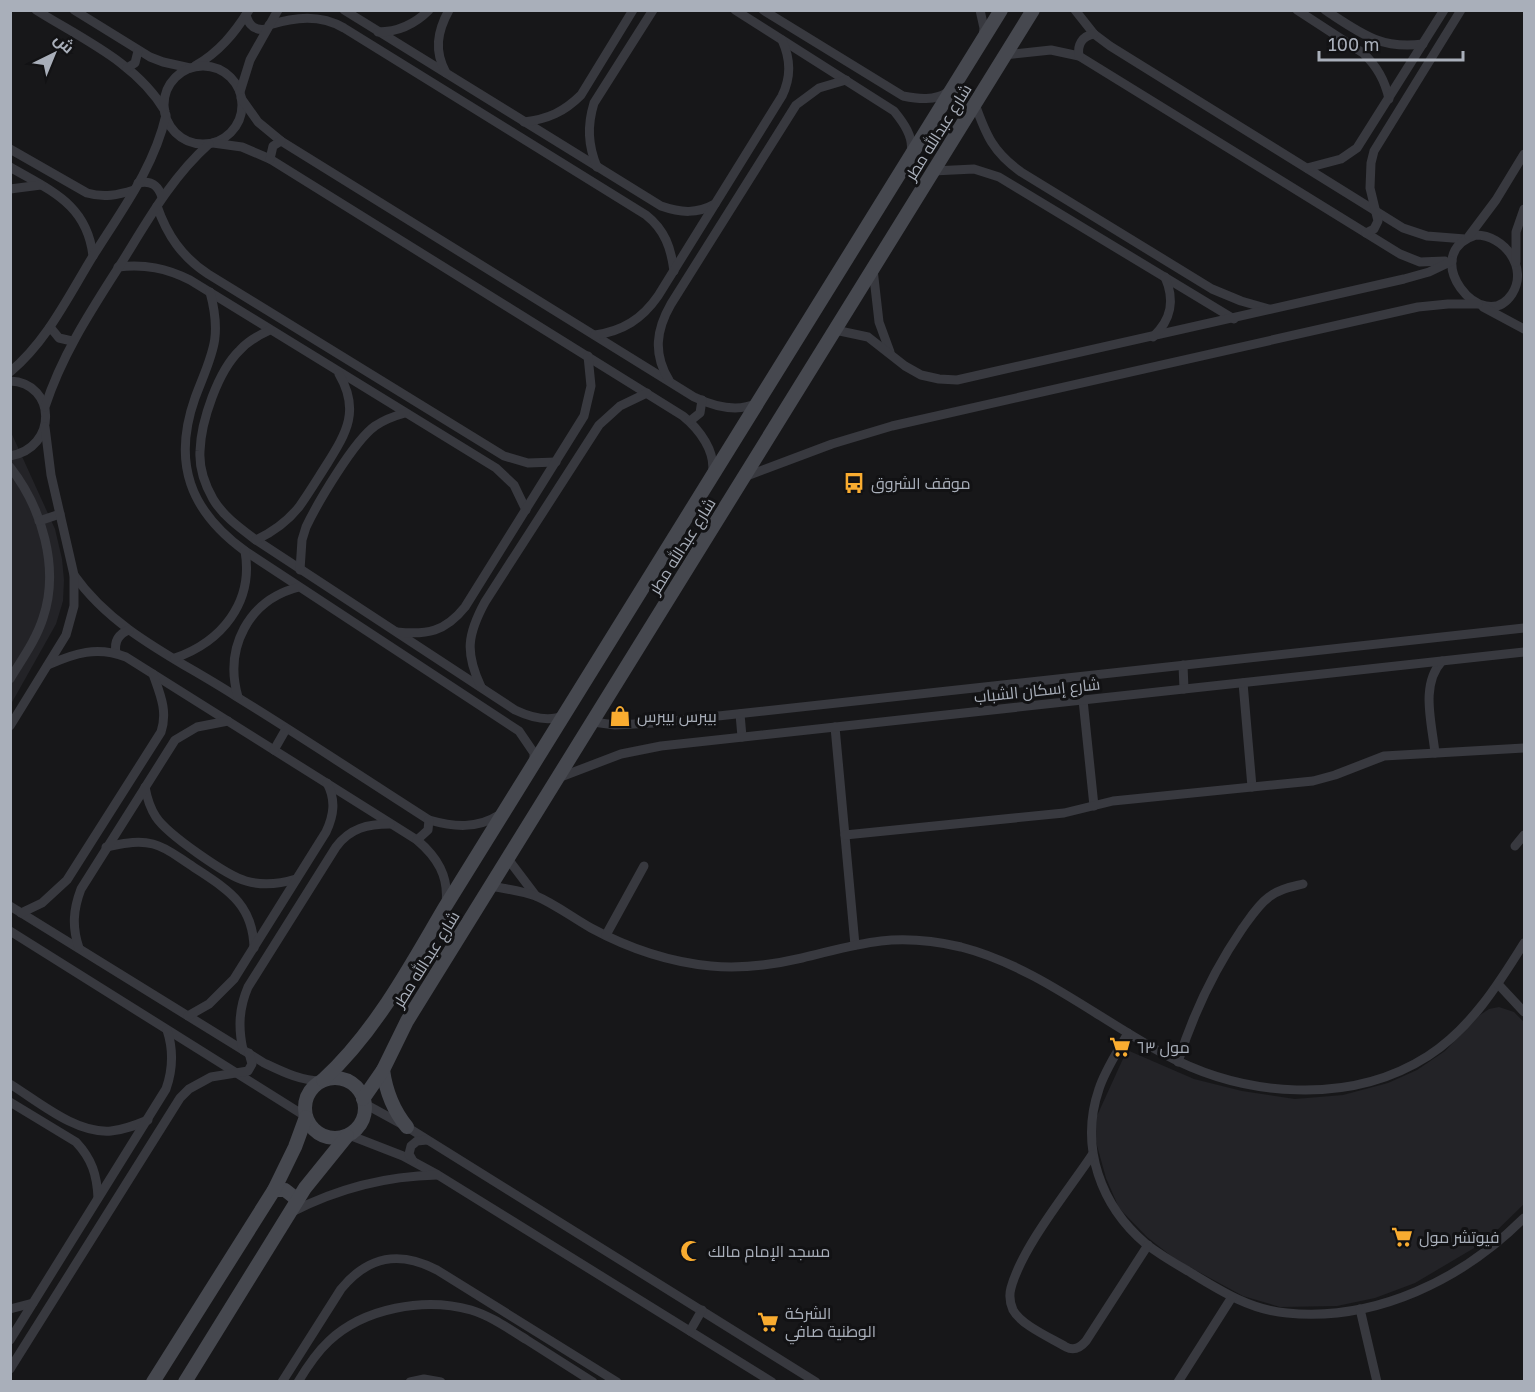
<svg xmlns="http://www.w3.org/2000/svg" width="1535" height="1392" font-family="'Golos Text',Cairo,sans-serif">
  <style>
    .built { fill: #232327 }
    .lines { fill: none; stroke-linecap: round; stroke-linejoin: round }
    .street { stroke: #38393f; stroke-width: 9 }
    .secondary { stroke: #46484f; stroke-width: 14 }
    .labels { text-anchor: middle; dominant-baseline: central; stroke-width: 6; stroke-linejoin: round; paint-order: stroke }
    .street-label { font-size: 16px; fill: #a9afba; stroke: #121214 }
    .poi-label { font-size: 16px; fill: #a9afba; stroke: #121214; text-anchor: start }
  </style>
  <rect width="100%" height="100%" fill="#171719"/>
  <g class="built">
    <polygon points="10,430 55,529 62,559 64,580 63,601 56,624 11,704"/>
    <polygon points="1499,1007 1514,1012 1524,1022 1524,1204 1486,1241 1415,1283 1375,1298 1337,1306 1280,1307 1243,1296 1175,1259 1147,1237 1119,1208 1106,1178 1096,1142 1096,1118 1127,1050 1194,1079 1242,1091 1295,1099 1343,1095 1388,1083 1417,1070 1445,1051 1480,1015 1489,1009"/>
  </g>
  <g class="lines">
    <g class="street">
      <path d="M36,10C82,39 137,63 165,111"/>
      <polyline points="74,10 150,57 163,62 190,68"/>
      <path d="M344,10L661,206C681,213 697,214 715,204"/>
      <path d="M735,10L894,111C903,122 914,137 911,152"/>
      <path d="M763,10L903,96C918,99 935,101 948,92"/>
      <polyline points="980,10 984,28 983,37"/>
      <polyline points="1075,10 1094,34 1110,46 1403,228 1427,236 1465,239"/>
      <path d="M1297,10L1363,53C1377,66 1385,80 1389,99"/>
      <path d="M1325,10C1359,32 1380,50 1423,44"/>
      <path d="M246,15C249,26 255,31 267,29"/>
      <path d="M269,25C295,17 320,14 344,28L646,215C665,230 671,248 674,271"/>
      <path d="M378,32C398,32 414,25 429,10"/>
      <polyline points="1005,55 1051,50 1079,56 1400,254 1420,262 1445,261"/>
      <path d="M1079,56C1077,45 1082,36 1094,34"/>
      <path d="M195,66C219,52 234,34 249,10"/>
      <circle cx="203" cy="105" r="39"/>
      <polyline points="127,68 135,63 138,51"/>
      <path d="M446,73C434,51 437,32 449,10"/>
      <polyline points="240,92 250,60 278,10"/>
      <path d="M241,98L258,122L281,141L694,397C713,406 737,413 757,403"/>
      <path d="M975,104C986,135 993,152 1021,172L1212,289L1241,301L1269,309"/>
      <path d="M524,122C548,119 564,112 581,95L633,10"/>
      <path d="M213,143L242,147L270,159L683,416C699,429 717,452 712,475"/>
      <path d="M10,149L87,193C104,198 118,195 134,190"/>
      <polyline points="270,159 273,146 281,141"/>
      <path d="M10,167C51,191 87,204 93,256"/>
      <path d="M597,167C588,145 587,126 594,103L653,10"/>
      <polyline points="1307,168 1341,159 1357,148 1444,10"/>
      <polyline points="933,171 974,169 999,177 1234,319"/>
      <path d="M138,183C151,180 158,185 162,197"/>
      <polyline points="10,189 41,185"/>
      <path d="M157,206C167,235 182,257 208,274L504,456L528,463L556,462"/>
      <polyline points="1366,233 1374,229 1378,221 1370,188 1371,163 1374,151 1461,10"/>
      <path d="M1476,235C1504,235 1529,268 1512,294C1483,338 1416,254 1476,235Z"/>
      <polyline points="1469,236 1496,200 1524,154"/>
      <polyline points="1516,262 1516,232 1524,209"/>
      <path d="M118,267C145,264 166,268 190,280L496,468L514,485L526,510"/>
      <polyline points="873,269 879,322 890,352"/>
      <path d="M210,292C223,340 211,355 195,398C172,463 190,511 245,551L519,731L534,753V763"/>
      <polyline points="1483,307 1524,329"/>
      <polyline points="50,327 59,338 72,341"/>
      <path d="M270,330C259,335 248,341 240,350C218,371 201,421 200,451C199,467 205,485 213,499C223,516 240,528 256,540L515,710C530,717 549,723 564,715"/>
      <polyline points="835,330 868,337 905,366 921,375 939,379 957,380 1404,279 1429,272 1452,261"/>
      <path d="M595,335C623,331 642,319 658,296L782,96C791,77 791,60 782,40"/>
      <path d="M1153,337C1172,319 1175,300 1165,277"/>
      <path d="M10,372C47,341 68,297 93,256C121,211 154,168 166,115"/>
      <path d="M669,380C653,354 656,330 671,304L796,105L819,88L846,80"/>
      <path d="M10,381C57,383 58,448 10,456"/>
      <path d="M45,407C62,354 92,309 122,262C148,220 172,177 209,144"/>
      <polyline points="690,421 700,413 702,400"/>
      <path d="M10,467C42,508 60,568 43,618C36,640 22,659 10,679"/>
      <polyline points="744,477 832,444 892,426 1418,307 1448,304 1478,304"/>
      <polyline points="39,521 60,514"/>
      <path d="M256,540C273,532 287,522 299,507C309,493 318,478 327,464C347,432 360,410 339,374"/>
      <path d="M300,570L302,540L306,527C318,502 354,441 375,426C384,420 394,416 405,413"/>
      <path d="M74,575C114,632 180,660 237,697C302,737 365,779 429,820C454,827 477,829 499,815"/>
      <path d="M397,632C427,635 445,632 465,607L584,416L591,386L588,356"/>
      <path d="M116,653C114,642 118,634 129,630"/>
      <path d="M175,658C221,642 254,603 245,551"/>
      <path d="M48,665C75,653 97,646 126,657L417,840C437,857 449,876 446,903"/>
      <polyline points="1183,665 1184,689"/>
      <polyline points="1243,683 1252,787"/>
      <path d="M481,687C465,653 467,635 485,602L599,425L620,406L647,393"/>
      <path d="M238,697C224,648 248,600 299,587"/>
      <polyline points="1083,700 1094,806"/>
      <polyline points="740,714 742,737"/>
      <polyline points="593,722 615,725 654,723 1524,628"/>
      <polyline points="10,726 66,635 74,606 74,575 51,475 45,427"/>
      <polyline points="835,727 855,945"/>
      <polyline points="274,750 286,729"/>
      <path d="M1435,753C1432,723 1420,685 1442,661"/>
      <polyline points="558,778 621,754 661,746 1524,652"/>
      <path d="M145,787C147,798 150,808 156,817C167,834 227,876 246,881C263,886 280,884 296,879"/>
      <polyline points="845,835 1064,813 1113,801 1313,781 1335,775 1384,756 1524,748"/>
      <polyline points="417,840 428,830 429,820"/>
      <polyline points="1515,846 1524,835"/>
      <path d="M106,847C122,844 137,840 153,844C166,847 178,857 189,864C224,888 253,901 254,948"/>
      <polyline points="508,859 536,896"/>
      <path d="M491,886C506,889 522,891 536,896C555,904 573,918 591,928C628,948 669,962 711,966C742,969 772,965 802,958C828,952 854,944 881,941C908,938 935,941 961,947C1035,966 1097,1018 1164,1054C1243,1097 1350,1106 1428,1056C1470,1029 1498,985 1524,943"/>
      <path d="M10,906L264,1063C283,1072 301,1081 322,1081"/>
      <path d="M21,913L42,903L67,880L161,732C168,711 160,694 153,674"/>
      <polyline points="10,931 305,1116"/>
      <polyline points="606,935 644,866"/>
      <path d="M79,948C72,927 73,910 81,889L175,740L197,727L228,721"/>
      <polyline points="1498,984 1524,1012"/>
      <path d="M188,1016L209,1004L234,979L326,832C334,815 336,800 327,783"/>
      <path d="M1128,1033C1118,1051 1105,1070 1099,1089C1079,1147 1101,1206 1146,1244C1159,1254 1174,1263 1188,1271C1219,1290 1250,1310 1287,1313C1376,1322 1463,1279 1524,1218"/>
      <path d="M243,1050C238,1027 239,1008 248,987L336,847C350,828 368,824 390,824"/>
      <path d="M1178,1062C1193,1014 1214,970 1242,929C1250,918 1258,905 1269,897C1279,889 1291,887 1303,884"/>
      <path d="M10,1084C39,1102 76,1134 111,1131C124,1130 136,1125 148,1120"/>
      <path d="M10,1102L76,1142C92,1159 97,1175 98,1198"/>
      <polyline points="365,1104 407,1127 816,1382"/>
      <polyline points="349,1135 403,1156 438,1175 772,1382"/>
      <path d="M1092,1155C1068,1191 1022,1247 1011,1288C1009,1295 1010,1303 1013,1310C1021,1325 1051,1338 1066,1347C1074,1351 1080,1348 1086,1341L1148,1245"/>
      <polyline points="413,1161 409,1154 411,1146 417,1141 427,1140"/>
      <path d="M292,1212C339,1188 385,1176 437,1175"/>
      <polyline points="10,1309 33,1303"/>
      <polyline points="1360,1309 1377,1382"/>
      <polyline points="690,1331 702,1310"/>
      <path d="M10,1340L166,1089C173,1069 174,1051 167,1030"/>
      <polyline points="10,1369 180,1098 189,1089 211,1077 248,1071 252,1064 249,1053"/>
      <path d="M282,1382L341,1289C368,1256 399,1250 437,1270L617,1382"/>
      <path d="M298,1382C307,1367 316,1353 329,1341C364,1308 424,1297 471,1310C491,1316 509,1329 527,1340C549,1354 571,1368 593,1382"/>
      <polyline points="410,1382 424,1379 441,1382"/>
      <polyline points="1178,1382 1232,1297"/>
    </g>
    <g class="secondary">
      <path d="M383,1070C386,1092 393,1110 407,1127"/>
      <circle cx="335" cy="1108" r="30"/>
      <path d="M323,1080C376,1031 409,968 445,907L1001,10"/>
      <polyline points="363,1099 383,1070 407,1021 1033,10"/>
      <polyline points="274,1190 285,1190 294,1197 296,1202"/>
      <polyline points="153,1382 274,1190 295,1147 306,1117"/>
      <polyline points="185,1382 305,1188 347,1136"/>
    </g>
  </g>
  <defs>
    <symbol id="bus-bare" viewBox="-9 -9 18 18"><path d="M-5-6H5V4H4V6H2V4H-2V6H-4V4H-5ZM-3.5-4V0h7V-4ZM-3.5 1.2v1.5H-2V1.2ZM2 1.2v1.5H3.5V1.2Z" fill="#f9ac30" stroke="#121214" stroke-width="2.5" paint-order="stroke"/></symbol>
    <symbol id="shop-bare" viewBox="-9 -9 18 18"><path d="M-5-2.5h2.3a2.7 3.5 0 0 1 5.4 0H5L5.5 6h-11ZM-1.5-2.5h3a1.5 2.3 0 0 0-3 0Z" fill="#f9ac30" stroke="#121214" stroke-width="2.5" paint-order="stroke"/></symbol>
    <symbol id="supermarket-bare" viewBox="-9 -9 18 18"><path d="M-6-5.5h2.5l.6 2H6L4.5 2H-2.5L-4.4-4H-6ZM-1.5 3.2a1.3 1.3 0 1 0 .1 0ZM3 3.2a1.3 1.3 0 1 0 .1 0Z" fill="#f9ac30" stroke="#121214" stroke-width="2.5" paint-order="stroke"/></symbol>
    <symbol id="mosque-bare" viewBox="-9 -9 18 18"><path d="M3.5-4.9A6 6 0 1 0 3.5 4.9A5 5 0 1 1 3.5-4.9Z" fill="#f9ac30" stroke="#121214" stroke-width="2.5" paint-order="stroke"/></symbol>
  </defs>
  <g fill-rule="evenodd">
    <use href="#bus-bare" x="839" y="468" width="30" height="30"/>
    <use href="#shop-bare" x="605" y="701" width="30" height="30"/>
    <use href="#supermarket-bare" x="1105" y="1032" width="30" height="30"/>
    <use href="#supermarket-bare" x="1387" y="1222" width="30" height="30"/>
    <use href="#mosque-bare" x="676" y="1236" width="30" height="30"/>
    <use href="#supermarket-bare" x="753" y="1307" width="30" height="30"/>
  </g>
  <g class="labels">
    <g class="street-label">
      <text transform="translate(938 132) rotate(-58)">شارع عبدالله مطر</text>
      <text transform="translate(682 546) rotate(-58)">شارع عبدالله مطر</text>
      <text transform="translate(1037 690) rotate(-6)">شارع إسكان الشباب</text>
      <text transform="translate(426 959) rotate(-58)">شارع عبدالله مطر</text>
    </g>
    <g class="poi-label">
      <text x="871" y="483">موقف الشروق</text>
      <text x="637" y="716">بيبرس بيبرس</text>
      <text x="1137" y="1047">مول ٦٣</text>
      <text x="1419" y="1237">فيوتشر مول</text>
      <text x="708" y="1251">مسجد الإمام مالك</text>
      <text x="785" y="1313">الشركة<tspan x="785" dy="18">الوطنية صافي</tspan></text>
    </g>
  </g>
  <rect width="1535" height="1392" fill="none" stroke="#a9afba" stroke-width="24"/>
  <g transform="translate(54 54) rotate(43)" stroke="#121214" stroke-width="4.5" paint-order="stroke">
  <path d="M0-4.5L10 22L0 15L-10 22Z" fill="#a9afba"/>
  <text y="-9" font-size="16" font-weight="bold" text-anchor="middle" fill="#a9afba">ش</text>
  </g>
  <path d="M1319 51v9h144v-9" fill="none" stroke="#a9afba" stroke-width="3"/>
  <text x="1328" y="51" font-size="18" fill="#a9afba" stroke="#121214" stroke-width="4.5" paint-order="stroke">100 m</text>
</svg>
